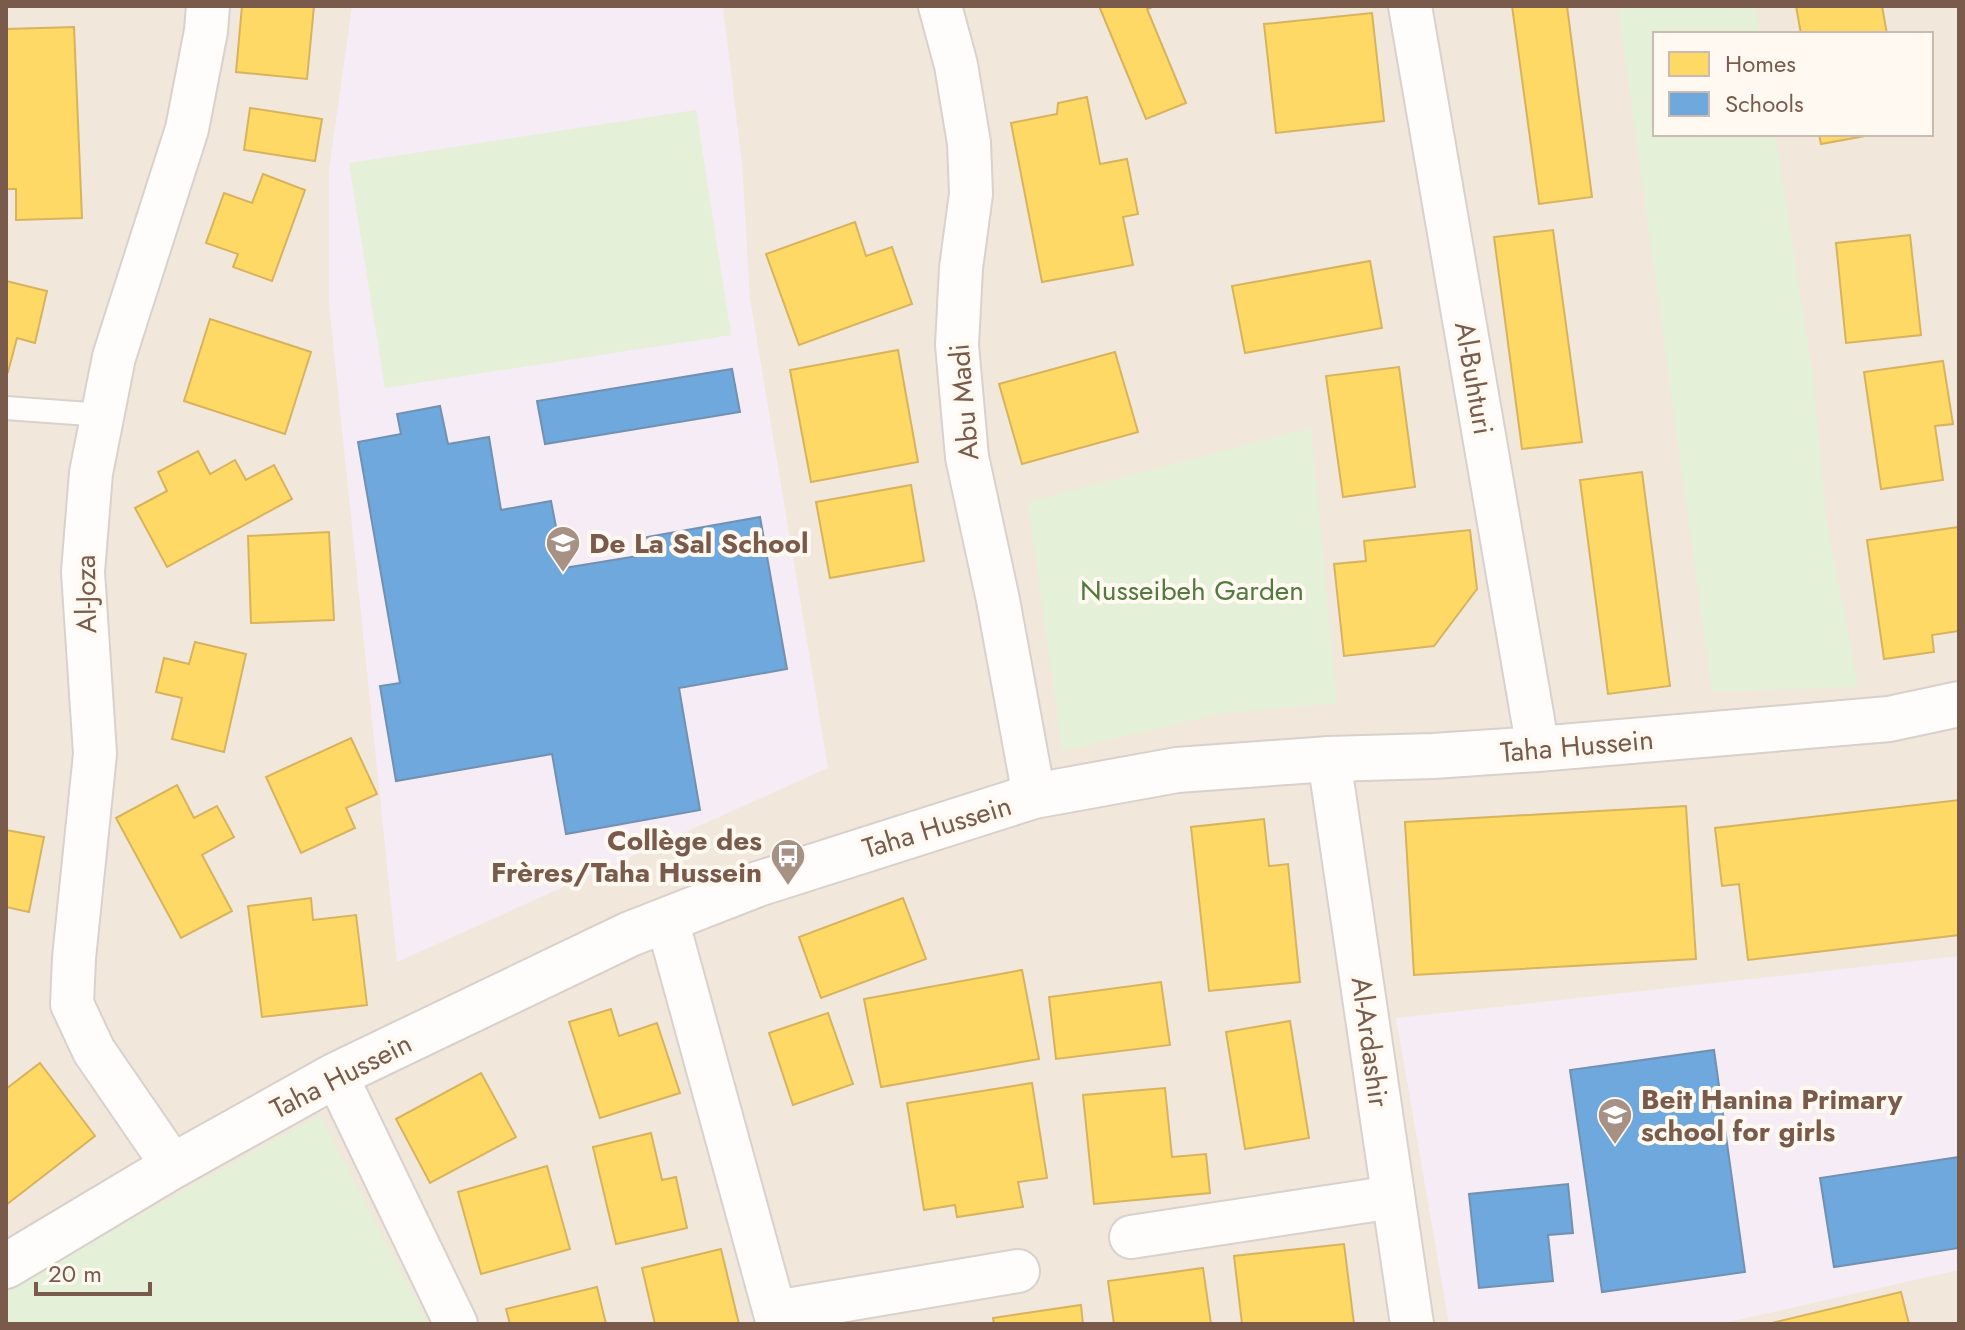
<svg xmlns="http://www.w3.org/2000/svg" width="1965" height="1330" font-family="Jost,sans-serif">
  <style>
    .residential { fill: #f2e7db; fill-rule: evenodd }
    .education { fill: #f5ecf5 }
    .green { fill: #e5f0d8 }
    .homes { fill: #ffd966; stroke: #d7b35e; stroke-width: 2 }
    .schools { fill: #6fa8dc; stroke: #7291b0; stroke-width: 2 }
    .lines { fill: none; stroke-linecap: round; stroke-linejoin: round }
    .lane-casing { stroke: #d8d1cc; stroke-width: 26 }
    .street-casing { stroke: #d8d1cc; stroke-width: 46 }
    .secondary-casing { stroke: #d8d0ca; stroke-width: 48 }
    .lane { stroke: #fefdfc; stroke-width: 22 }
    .street { stroke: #fefdfc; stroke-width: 42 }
    .secondary { stroke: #fefdfc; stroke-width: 44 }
    .labels { text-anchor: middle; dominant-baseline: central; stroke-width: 8; stroke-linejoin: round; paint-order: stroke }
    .street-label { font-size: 28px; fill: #7a5b4b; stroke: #fff9f1 }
    .poi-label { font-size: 28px; font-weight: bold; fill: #7a5b4b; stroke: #fff9f1; text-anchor: start }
    .park-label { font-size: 28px; fill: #527a3f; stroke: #fff9f1 }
  </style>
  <rect width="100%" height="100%" fill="#f8f4ee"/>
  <path class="residential" d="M6,6H1959V1324H6ZM1655,34H1931V134H1655Z"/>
  <g class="education">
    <polygon points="352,6 723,6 742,163 750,298 828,768 397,962 329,304 329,170"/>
    <polygon points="1959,956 1959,1270 1720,1324 1449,1324 1396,1018"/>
  </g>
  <g class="green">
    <polygon points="1618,6 1755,6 1760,34 1655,34 1655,134 1775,134 1812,368 1826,518 1858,687 1712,692"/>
    <polygon points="696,110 731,335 385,388 349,163"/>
    <polygon points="1311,428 1337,703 1223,713 1062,751 1028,502"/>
    <polygon points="320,1115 428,1324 6,1324 6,1294 37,1272"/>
  </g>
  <g class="homes">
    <polygon points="242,6 314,6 307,79 236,72"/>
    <polygon points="1099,6 1155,6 1147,9 1186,103 1146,119"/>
    <polygon points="1512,6 1567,6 1592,197 1539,204"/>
    <polygon points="1796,6 1882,6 1887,34 1801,34"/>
    <polygon points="1372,13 1384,121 1276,133 1264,24"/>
    <polygon points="74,27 82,218 16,220 16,189 6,189 6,29"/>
    <polygon points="1087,97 1100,164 1127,159 1138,214 1123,217 1133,265 1042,282 1011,123 1057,114 1058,103"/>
    <polygon points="250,108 322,119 315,161 244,150"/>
    <polygon points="1819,134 1876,134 1821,144"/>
    <polygon points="263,174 305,190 272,281 233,267 238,254 206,243 224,193 252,203"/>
    <polygon points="855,222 866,256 892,247 912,304 799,345 766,254"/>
    <polygon points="1553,230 1582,442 1522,449 1494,237"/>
    <polygon points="1910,235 1921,335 1846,343 1836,243"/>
    <polygon points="1370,261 1382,328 1245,353 1232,286"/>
    <polygon points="6,281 47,291 35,343 17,338 8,372 6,371"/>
    <polygon points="210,319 311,352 285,434 184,401"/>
    <polygon points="898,350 918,462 811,482 790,370"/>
    <polygon points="1115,352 1138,432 1022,464 999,384"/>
    <polygon points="1943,361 1953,424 1935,426 1943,480 1881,489 1864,372"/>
    <polygon points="1399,367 1415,487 1343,497 1326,376"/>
    <polygon points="198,451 210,474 235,460 246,480 274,465 292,499 167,567 135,508 167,491 158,472"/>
    <polygon points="1642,472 1670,686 1608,694 1580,480"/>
    <polygon points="911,485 924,561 830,578 816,502"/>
    <polygon points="1959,527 1959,631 1932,635 1934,652 1884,659 1867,540"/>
    <polygon points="1470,530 1477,589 1434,646 1344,656 1334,564 1366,561 1364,541"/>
    <polygon points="329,532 334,620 251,623 248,536"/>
    <polygon points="195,642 246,654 224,752 172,739 182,698 156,692 164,658 189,664"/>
    <polygon points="351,738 377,794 346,808 355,828 301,853 266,777"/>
    <polygon points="177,785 194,818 217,806 234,837 202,855 232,911 181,938 116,818"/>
    <polygon points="1959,800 1959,935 1748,960 1739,884 1722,886 1715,828"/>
    <polygon points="1686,806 1696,959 1414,975 1405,822"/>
    <polygon points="1264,819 1269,866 1288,864 1300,982 1209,991 1191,827"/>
    <polygon points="6,830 44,837 29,912 6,907"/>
    <polygon points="311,898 313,920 356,915 367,1005 262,1017 248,906"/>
    <polygon points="903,898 926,959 821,998 799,937"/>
    <polygon points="1022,970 1039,1059 881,1087 864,999"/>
    <polygon points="1161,982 1170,1045 1056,1059 1049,997"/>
    <polygon points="611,1009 619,1036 657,1023 680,1093 600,1118 569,1022"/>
    <polygon points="828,1013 853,1084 793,1105 769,1033"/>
    <polygon points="1290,1021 1309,1138 1245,1149 1226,1032"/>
    <polygon points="40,1063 95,1136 6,1205 6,1089"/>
    <polygon points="481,1073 516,1137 430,1183 396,1119"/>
    <polygon points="1032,1083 1047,1178 1018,1182 1023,1207 957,1217 955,1205 924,1210 907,1103"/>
    <polygon points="1165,1088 1172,1157 1206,1154 1210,1193 1094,1204 1083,1095"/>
    <polygon points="651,1133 662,1180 676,1177 687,1228 616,1244 593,1147"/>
    <polygon points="547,1166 570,1249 481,1274 458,1192"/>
    <polygon points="1344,1244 1354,1324 1242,1324 1234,1256"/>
    <polygon points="721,1249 739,1324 655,1324 642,1268"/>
    <polygon points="1203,1268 1211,1324 1114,1324 1108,1281"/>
    <polygon points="597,1287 606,1324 510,1324 506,1309"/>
    <polygon points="1901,1292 1909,1324 1768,1324"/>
    <polygon points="1081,1305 1083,1324 994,1324 993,1318"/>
  </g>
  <g class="schools">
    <polygon points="732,369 740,412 545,444 537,401"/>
    <polygon points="440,406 448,444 489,437 501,510 551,501 564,568 650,554 647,537 760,517 787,669 679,688 700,810 566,834 552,754 396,781 380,686 400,683 358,442 401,434 397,414"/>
    <polygon points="1714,1050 1745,1272 1602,1292 1570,1070"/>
    <polygon points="1959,1157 1959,1248 1834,1267 1820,1178"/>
    <polygon points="1568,1184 1573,1233 1548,1235 1553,1281 1479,1288 1469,1194"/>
  </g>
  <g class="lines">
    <defs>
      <polyline id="lane" points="6,408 103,415"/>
      <g id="street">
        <polyline points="940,6 956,65 969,143 971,194 961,268 957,345 967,457 998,600 1034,796"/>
        <polyline points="1410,6 1538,749"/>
        <polyline points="1329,759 1412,1324"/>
        <polyline points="667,920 778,1324"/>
        <polyline points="336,1075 456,1324"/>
        <polyline points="173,1166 94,1051 72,1004 74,958 95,754 83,572 91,473 114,357 187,129 206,31 208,6"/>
        <polyline points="1131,1237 1393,1197"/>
        <polyline points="775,1312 1018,1271"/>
      </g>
      <polyline id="secondary" points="6,1266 173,1166 336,1075 630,934 758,884 1034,796 1177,770 1329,759 1433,756 1538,749 1889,719 1959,704"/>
    </defs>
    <use href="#lane" class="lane-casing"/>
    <use href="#street" class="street-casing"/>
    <use href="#secondary" class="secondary-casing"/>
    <use href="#lane" class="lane"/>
    <use href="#street" class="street"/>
    <use href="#secondary" class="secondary"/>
  </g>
  <defs>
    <symbol id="school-pin" viewBox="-11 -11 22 30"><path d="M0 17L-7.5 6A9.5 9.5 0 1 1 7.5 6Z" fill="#a69184" stroke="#fff9f1"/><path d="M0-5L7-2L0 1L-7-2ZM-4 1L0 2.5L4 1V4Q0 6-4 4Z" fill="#fff"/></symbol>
    <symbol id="bus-pin" viewBox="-11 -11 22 30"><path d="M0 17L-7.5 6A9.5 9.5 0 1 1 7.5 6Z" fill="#a69184" stroke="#fff9f1"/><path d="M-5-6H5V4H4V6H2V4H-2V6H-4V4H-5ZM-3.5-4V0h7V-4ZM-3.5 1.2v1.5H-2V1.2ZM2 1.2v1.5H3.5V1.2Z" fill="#fff"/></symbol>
  </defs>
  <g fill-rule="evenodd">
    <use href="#school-pin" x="543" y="523" width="40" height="54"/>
    <use href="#bus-pin" x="768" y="836" width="40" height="54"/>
    <use href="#school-pin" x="1595" y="1095" width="40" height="54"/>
  </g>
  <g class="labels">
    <g class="street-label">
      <text transform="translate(1474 378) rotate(80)">Al-Buhturi</text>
      <text transform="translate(964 402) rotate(-95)">Abu Madi</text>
      <text transform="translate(86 594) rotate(-91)">Al-Joza</text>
      <text transform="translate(1577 746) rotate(-5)">Taha Hussein</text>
      <text transform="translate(937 827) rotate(-17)">Taha Hussein</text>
      <text transform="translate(1370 1042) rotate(82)">Al-Ardashir</text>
      <text transform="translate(341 1076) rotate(-27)">Taha Hussein</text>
    </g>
    <g class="poi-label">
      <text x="589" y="543">De La Sal School</text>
      <text x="762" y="840" text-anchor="end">Collège des<tspan x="762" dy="32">Frères/Taha Hussein</tspan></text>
      <text x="1641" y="1099">Beit Hanina Primary<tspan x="1641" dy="32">school for girls</tspan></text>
    </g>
    <g class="park-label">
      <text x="1192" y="590">Nusseibeh Garden</text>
    </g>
  </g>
  <rect width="1965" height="1330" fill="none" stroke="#7a5b4b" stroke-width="16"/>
  <rect x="1653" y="32" width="280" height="104" fill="#fff9f1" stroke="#cabaaf" stroke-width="2"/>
  <rect x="1669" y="52" width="40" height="24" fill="#ffd966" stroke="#cabaaf" stroke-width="2"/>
  <text x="1725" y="72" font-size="24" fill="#7a5b4b">Homes</text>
  <rect x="1669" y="92" width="40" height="24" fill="#6fa8dc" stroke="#cabaaf" stroke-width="2"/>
  <text x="1725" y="112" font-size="24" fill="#7a5b4b">Schools</text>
  <path d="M36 1282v12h114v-12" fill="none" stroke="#7a5b4b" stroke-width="4"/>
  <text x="48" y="1282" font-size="24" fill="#7a5b4b" stroke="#fff9f1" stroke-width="6" paint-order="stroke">20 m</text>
</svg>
